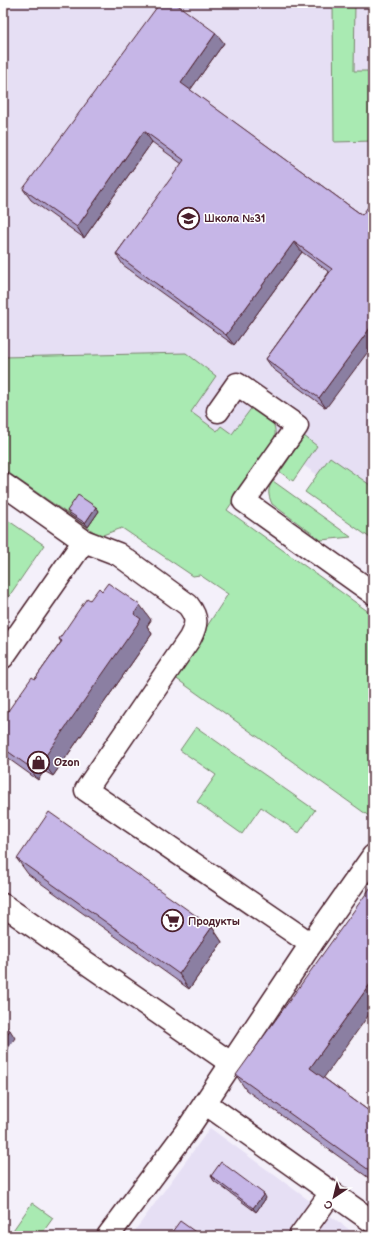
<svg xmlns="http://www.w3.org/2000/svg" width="376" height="1239" font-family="'Balsamiq Sans',sans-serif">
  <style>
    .built { fill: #e6dff4 }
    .green { fill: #a9eab2; stroke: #7a846e }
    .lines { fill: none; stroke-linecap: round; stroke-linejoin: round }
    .minor-casing { stroke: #4a1f2b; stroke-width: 25 }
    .minor { stroke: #fff; stroke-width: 22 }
    .wall { fill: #aa9dc7; stroke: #4a1f2b }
    .shaded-wall { fill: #8b7fa2; stroke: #4a1f2b }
    .building { fill: #c6b6e7; stroke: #4a1f2b }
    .labels { text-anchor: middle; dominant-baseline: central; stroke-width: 3; stroke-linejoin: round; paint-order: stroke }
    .poi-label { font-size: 11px; font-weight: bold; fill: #4a1f2b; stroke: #fff; text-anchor: start }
  </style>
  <rect width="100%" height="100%" fill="#f4f0fa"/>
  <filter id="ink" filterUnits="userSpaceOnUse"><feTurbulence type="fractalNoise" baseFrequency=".025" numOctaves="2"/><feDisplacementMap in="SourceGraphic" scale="8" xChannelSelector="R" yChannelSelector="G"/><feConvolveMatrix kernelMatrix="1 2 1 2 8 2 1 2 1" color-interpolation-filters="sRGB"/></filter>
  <g filter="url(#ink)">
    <g class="built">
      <polygon points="3,3 373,3 373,514 273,444 3,448"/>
      <polygon points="210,1128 358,1236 131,1236"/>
    </g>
    <g class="green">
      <polygon points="333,3 355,3 354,71 373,71 373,141 334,142"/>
      <path d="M186,353L216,376L191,412L217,431L221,426L232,434L253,406C269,418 280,422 273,444L227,510L373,615V819L174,677L228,594L200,575L193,576L122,528L100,536L3,469V357Z"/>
      <polygon points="304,436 317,446 293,481 280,472"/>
      <polygon points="330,457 373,487 373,540 305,492"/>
      <path d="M273,481L351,537L321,540L272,504C268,495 267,489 273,481Z"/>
      <polygon points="3,517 44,545 3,605"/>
      <polygon points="196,727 315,810 299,833 261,807 242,834 197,802 216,775 180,750"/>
      <polygon points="32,1203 53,1218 40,1236 9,1236"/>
    </g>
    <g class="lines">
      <defs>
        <g id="minor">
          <polyline points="218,411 237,384 297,426 244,501 373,593"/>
          <path d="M3,484L84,541L118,554L188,605C198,618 197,624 190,638L86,790L311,944"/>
          <polyline points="3,657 84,541"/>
          <polyline points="3,905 232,1064"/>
          <polyline points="205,1103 373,1222"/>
          <polyline points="108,1236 185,1133 311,944 373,856"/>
          <polyline points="300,1236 331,1193"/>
        </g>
      </defs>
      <use href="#minor" class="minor-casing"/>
      <use href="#minor" class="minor"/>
    </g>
    <g class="wall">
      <polygon points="224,43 190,90 362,215 326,408 273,369 266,359 329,272 302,252 234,345 123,265 116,254 182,164 152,142 84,238 31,200 23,189"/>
      <polygon points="96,507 99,511 88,527 70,515 67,511"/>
      <polygon points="90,600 151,620 147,626 152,634 53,776 44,771 38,780 6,757 3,753 3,724 5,721 3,718 35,679 61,642 59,639"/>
      <polygon points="17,859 212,927 222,942 189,989 28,874"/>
      <polygon points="236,1075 324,1078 373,1114 373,1181 246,1090"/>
      <polygon points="211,1176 266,1198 256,1212 214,1181"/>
    </g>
    <g class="shaded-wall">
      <polygon points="216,33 224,43 188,93 181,83"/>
      <polygon points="144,131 152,142 84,238 77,227"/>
      <polygon points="294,242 302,252 234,345 226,335"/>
      <polygon points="373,324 373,345 326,408 319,398"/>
      <polygon points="96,507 99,511 88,527 85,523"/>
      <polygon points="140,605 151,620 147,626 152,634 53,776 42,761 134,614"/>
      <polygon points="34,756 44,771 38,780 27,765"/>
      <polygon points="212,927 222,942 189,989 179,974"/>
      <polygon points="373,980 373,1009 320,1083 310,1068"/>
      <polygon points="10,1030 15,1038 3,1055 3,1040"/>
      <polygon points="264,1194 266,1198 256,1212 253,1208"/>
    </g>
    <g class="building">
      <polygon points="160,3 175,3 216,33 181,83 362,215 373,200 373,324 319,398 266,359 332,269 294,242 226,335 116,254 184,160 144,131 77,227 23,189"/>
      <polygon points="78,495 96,507 85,523 67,511"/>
      <polygon points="108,583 140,605 134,614 141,619 42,761 34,756 27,765 3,748 3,724 6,720 3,718 32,677 35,679 62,641 59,639 87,598 90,600 99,588 102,591"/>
      <polygon points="49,812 212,927 179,974 17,859"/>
      <polygon points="373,884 373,980 310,1068 373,1114 373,1173 236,1075"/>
      <polygon points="3,1025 10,1030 3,1040"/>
      <polygon points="221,1162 264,1194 253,1208 211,1176"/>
      <polygon points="180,1221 201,1236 169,1236"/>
    </g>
  </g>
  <defs>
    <symbol id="school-ring" viewBox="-11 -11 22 22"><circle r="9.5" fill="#fff" stroke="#4a1f2b" stroke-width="1.5"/><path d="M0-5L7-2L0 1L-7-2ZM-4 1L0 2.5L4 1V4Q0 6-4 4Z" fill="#4a1f2b"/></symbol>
    <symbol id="shop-ring" viewBox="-11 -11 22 22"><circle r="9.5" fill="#fff" stroke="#4a1f2b" stroke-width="1.5"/><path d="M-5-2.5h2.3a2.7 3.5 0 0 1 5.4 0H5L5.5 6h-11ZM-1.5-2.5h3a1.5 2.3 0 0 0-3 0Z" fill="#4a1f2b"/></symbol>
    <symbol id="supermarket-ring" viewBox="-11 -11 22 22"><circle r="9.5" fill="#fff" stroke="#4a1f2b" stroke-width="1.5"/><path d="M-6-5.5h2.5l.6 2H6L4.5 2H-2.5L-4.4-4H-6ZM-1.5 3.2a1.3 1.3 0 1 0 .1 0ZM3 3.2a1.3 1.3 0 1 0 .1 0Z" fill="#4a1f2b"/></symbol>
  </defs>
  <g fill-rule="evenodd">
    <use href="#school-ring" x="176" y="206" width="25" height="25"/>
    <use href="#shop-ring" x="26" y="750" width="25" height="25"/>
    <use href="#supermarket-ring" x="160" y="908" width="25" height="25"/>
  </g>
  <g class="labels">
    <g class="poi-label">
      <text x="204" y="218">Школа №31</text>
      <text x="54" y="762">Ozon</text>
      <text x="188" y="921">Продукты</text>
    </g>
  </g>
  <rect width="376" height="1239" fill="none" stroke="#fff" stroke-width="16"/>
  <rect x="8" y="8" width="360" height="1223" fill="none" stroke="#4a1f2b" stroke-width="1.5" filter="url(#ink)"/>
  <g transform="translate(334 1197) rotate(215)" stroke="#ffffff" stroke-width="3" paint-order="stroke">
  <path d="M0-3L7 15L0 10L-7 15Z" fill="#4a1f2b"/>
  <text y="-6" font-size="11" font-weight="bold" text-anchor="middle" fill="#4a1f2b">С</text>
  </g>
</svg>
